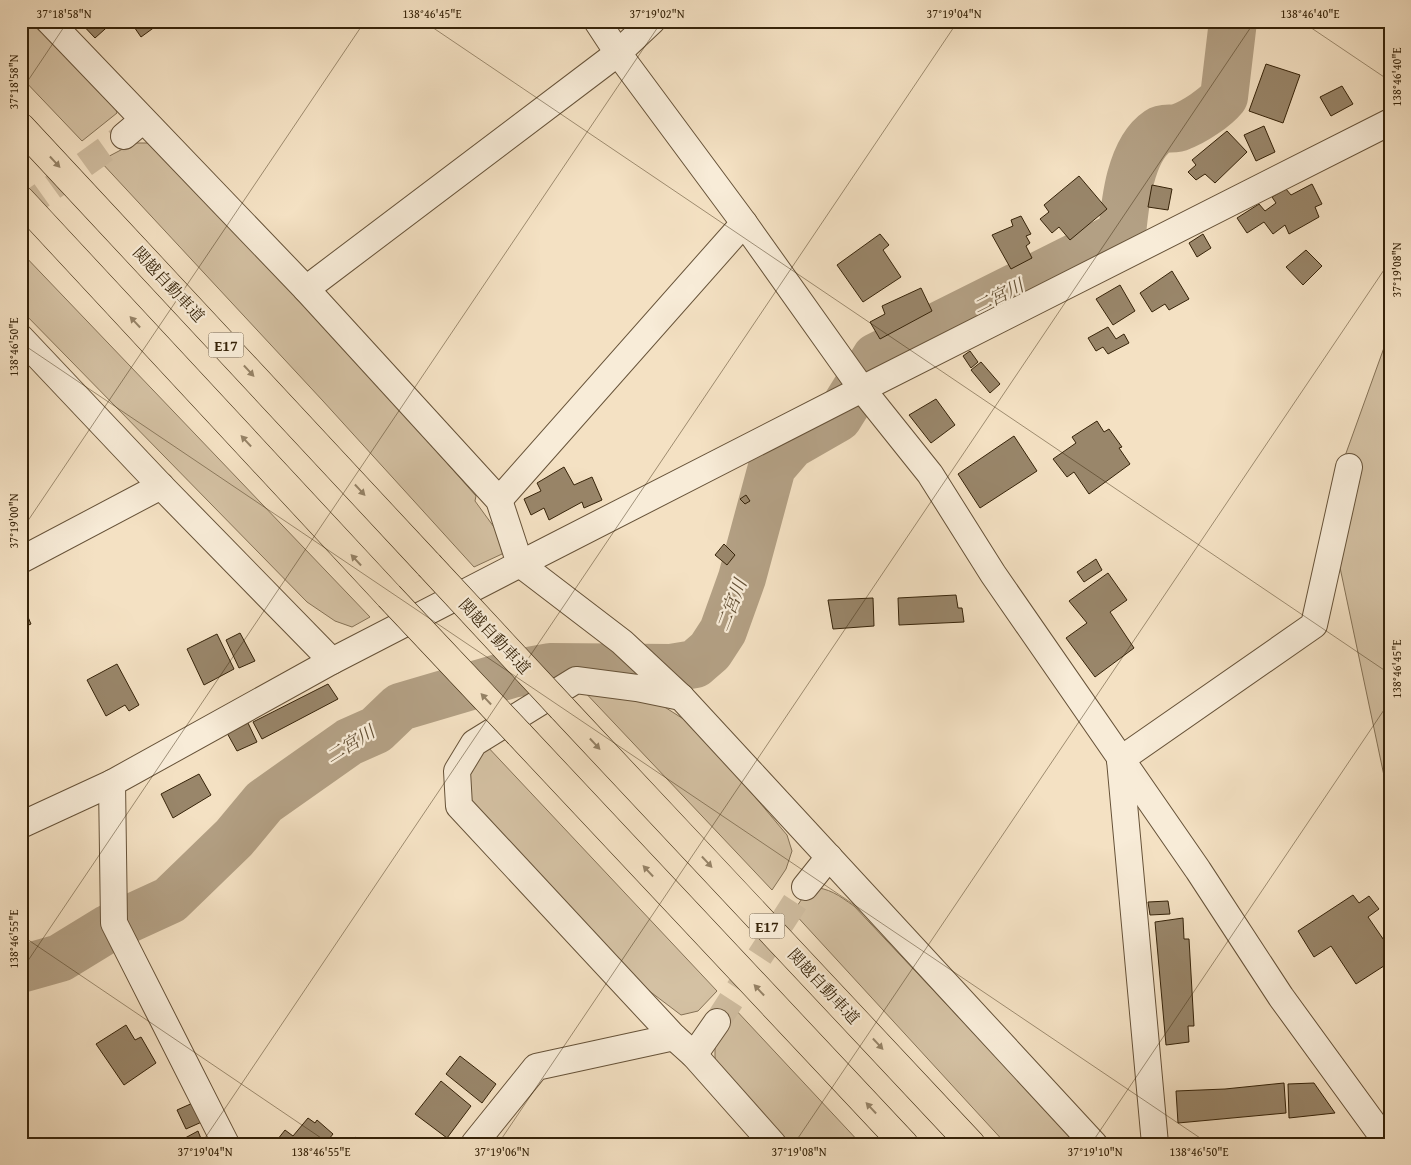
<svg xmlns="http://www.w3.org/2000/svg" width="1411" height="1165" font-family="'Gentium Book Plus','Noto Serif JP',serif">
  <style>
    .green { fill: #d4c1a3; stroke: #857256 }
    .lines { fill: none; stroke-linecap: round; stroke-linejoin: round }
    .river { stroke: #b3a084; stroke-width: 48 }
    .building { fill: #99866a; stroke: #362309 }
    .minor-tunnel { stroke: #cebb9e; stroke-width: 26; stroke-dasharray: 26 13; stroke-linecap: butt }
    .minor-casing { stroke: #665238; stroke-width: 28 }
    .highway-casing { stroke: #362309; stroke-width: 29 }
    .minor { stroke: #f8ecd8; stroke-width: 26 }
    .highway { stroke: #f4e1c3; stroke-width: 28 }
    .highway-bridge-casing { stroke: #362309; stroke-width: 29; stroke-linecap: butt }
    .highway-bridge { stroke: #f4e1c3; stroke-width: 28 }
    .oneway { fill: #958266 }
    .ticks { fill: none; stroke: #362309; stroke-width: 1; stroke-opacity: 0.45 }
    .labels { text-anchor: middle; dominant-baseline: central; stroke-width: 4.5; stroke-linejoin: round; paint-order: stroke }
    .shield { fill: #f8ecd8; stroke: #705f47; stroke-width: 1 }
    .shield-label { font-size: 15px; font-weight: bold; fill: #362309 }
    .street-label { font-size: 16px; fill: #362309; stroke: #f8ecd8 }
    .water-label { font-size: 18px; font-style: italic; fill: #624f34; stroke: #f8ecd8 }
    .neatline { fill: none; stroke: #362309; stroke-width: 2 }
    .ticks-label { font-size: 12px; text-anchor: middle; fill: #362309 }
  </style>
  <rect width="100%" height="100%" fill="#f4e1c3"/>
  <filter id="stains"><feTurbulence type="fractalNoise" baseFrequency=".004" numOctaves="4"/><feColorMatrix values="0 0 0 0 .2 0 0 0 0 .09 0 0 0 0 .02 0 0 0 .5 -.17"/></filter>
  <radialGradient id="worn" r=".72"><stop offset=".6" stop-color="#630" stop-opacity="0"/><stop offset="1" stop-color="#630" stop-opacity=".3"/></radialGradient>
  <g class="green">
    <polygon points="21,21 28,21 68,55 113,98 117,113 82,141 21,77"/>
    <polygon points="134,143 152,143 303,300 476,496 475,501 507,545 502,554 474,567 323,401 100,161"/>
    <polygon points="21,252 370,617 352,627 335,621 307,602 21,310"/>
    <polygon points="1390,331 1390,804 1327,506"/>
    <polygon points="580,687 652,699 685,720 702,734 787,835 792,851 786,869 772,890"/>
    <polygon points="485,744 717,991 698,1011 681,1015 648,990 462,791"/>
    <path d="M810,887C830,888 838,895 854,906L1078,1144H1006L793,912Z"/>
    <polygon points="733,1007 861,1144 786,1144 717,1070 715,1057 715,1036"/>
  </g>
  <g class="lines">
    <path class="river" d="M21,969L60,958L109,928L170,900L234,838L264,802L349,742L376,730L400,707L512,674L550,667L671,668L695,664L710,651L723,631L742,578L772,467L791,445L838,418L876,357L1122,234C1125,203 1130,150 1158,131C1164,127 1174,130 1180,127C1194,122 1215,108 1224,97L1233,21"/>
  </g>
  <g class="building">
    <polygon points="79,21 114,21 95,38"/>
    <polygon points="130,21 163,21 141,37"/>
    <polygon points="1266,64 1300,75 1283,123 1249,111"/>
    <polygon points="1342,86 1353,104 1331,116 1320,97"/>
    <polygon points="1264,126 1275,152 1256,161 1244,135"/>
    <polygon points="1227,131 1247,152 1215,183 1205,174 1196,180 1188,172 1196,165 1192,160"/>
    <polygon points="1079,176 1107,209 1070,240 1059,227 1052,233 1040,219 1049,212 1044,205"/>
    <polygon points="1390,182 1390,207 1385,207"/>
    <polygon points="1312,184 1322,204 1315,207 1319,217 1289,234 1285,225 1273,234 1264,222 1247,233 1237,218 1259,204 1265,211 1276,203 1272,197 1286,189 1291,195"/>
    <polygon points="1152,185 1172,189 1168,210 1148,207"/>
    <polygon points="1021,216 1031,234 1026,236 1030,243 1026,246 1032,258 1011,269 992,235 1013,226 1011,220"/>
    <polygon points="880,234 889,245 883,250 901,277 863,302 837,265"/>
    <polygon points="1203,234 1211,248 1197,257 1189,243"/>
    <polygon points="1306,250 1322,266 1303,285 1286,267"/>
    <polygon points="1172,271 1189,299 1169,310 1165,304 1152,312 1140,293"/>
    <polygon points="1120,285 1135,311 1113,325 1096,299"/>
    <polygon points="921,288 932,311 880,339 870,322 885,314 882,306"/>
    <polygon points="1108,327 1116,339 1124,334 1129,343 1108,354 1103,347 1096,351 1088,338"/>
    <polygon points="970,351 978,362 971,368 963,356"/>
    <polygon points="981,362 1000,384 990,393 971,370"/>
    <polygon points="936,399 955,425 931,443 909,415"/>
    <polygon points="1097,421 1104,432 1109,429 1122,447 1119,448 1130,464 1089,494 1074,472 1067,477 1053,459 1076,443 1072,437"/>
    <polygon points="1014,436 1037,471 980,508 958,474"/>
    <polygon points="564,467 574,485 592,477 602,500 584,508 582,502 549,520 544,508 531,515 524,499 541,491 537,483"/>
    <polygon points="746,495 750,501 745,504 740,499"/>
    <polygon points="724,544 735,555 727,565 715,555"/>
    <polygon points="1096,559 1102,570 1084,582 1077,572"/>
    <polygon points="1108,573 1127,600 1110,612 1134,648 1095,677 1066,638 1087,623 1069,601"/>
    <polygon points="956,595 958,608 962,608 964,622 899,625 898,598"/>
    <polygon points="873,598 874,626 833,629 828,600"/>
    <polygon points="21,601 31,624 21,628"/>
    <polygon points="240,633 255,661 239,668 226,640"/>
    <polygon points="217,634 234,669 204,685 187,649"/>
    <polygon points="117,664 139,705 129,711 125,705 106,716 87,680"/>
    <polygon points="328,684 338,699 262,739 253,722"/>
    <polygon points="248,723 257,742 237,751 227,733"/>
    <polygon points="199,774 211,795 173,818 161,794"/>
    <polygon points="1353,895 1359,903 1369,896 1379,909 1368,917 1390,949 1390,962 1356,984 1331,946 1314,957 1298,931"/>
    <polygon points="1168,901 1170,914 1150,915 1148,902"/>
    <polygon points="1183,918 1184,939 1189,939 1194,1026 1188,1026 1189,1042 1166,1045 1155,922"/>
    <polygon points="126,1025 135,1040 141,1037 156,1063 124,1085 96,1044"/>
    <polygon points="460,1056 496,1084 482,1103 446,1074"/>
    <polygon points="441,1081 471,1106 447,1138 415,1114"/>
    <polygon points="1284,1083 1286,1113 1178,1123 1176,1091 1225,1089"/>
    <polygon points="1314,1083 1335,1113 1289,1118 1288,1084"/>
    <polygon points="195,1102 204,1121 186,1129 177,1110"/>
    <polygon points="308,1118 315,1123 317,1120 333,1134 325,1144 274,1144 285,1130 293,1136"/>
    <polygon points="198,1131 203,1144 174,1144"/>
    <polygon points="355,1137 363,1144 350,1144"/>
  </g>
  <g class="lines">
    <g class="minor-tunnel">
      <polyline points="21,210 124,136"/>
      <polyline points="717,1022 805,887"/>
    </g>
    <defs>
      <g id="minor">
        <polyline points="49,21 306,289 499,500 520,564 622,642 682,698 1094,1144"/>
        <polyline points="597,21 618,53 744,223 862,389 930,474 993,574 1198,870 1281,997 1388,1144"/>
        <polyline points="124,136 143,120"/>
        <polyline points="306,289 618,53 652,21"/>
        <polyline points="21,338 161,486 332,661"/>
        <polyline points="499,500 744,223"/>
        <polyline points="21,560 161,486"/>
        <polyline points="681,697 637,688 576,680 474,743 457,771 459,806 674,1037 694,1055 773,1144"/>
        <polyline points="1120,760 1314,625 1349,467"/>
        <polyline points="1120,760 1155,1144"/>
        <polyline points="112,783 114,923 226,1144"/>
        <polyline points="21,825 112,783 332,661 520,564 862,389 1390,122"/>
        <polyline points="805,887 829,857"/>
        <polyline points="694,1055 717,1022"/>
        <polyline points="474,1144 536,1067 674,1037"/>
      </g>
      <g id="highway">
        <polyline points="21,127 429,565"/>
        <polyline points="21,200 389,596"/>
        <polyline points="562,708 971,1144"/>
        <polyline points="519,734 904,1144"/>
      </g>
    </defs>
    <use href="#minor" class="minor-casing"/>
    <use href="#highway" class="highway-casing"/>
    <use href="#minor" class="minor"/>
    <use href="#highway" class="highway"/>
    <defs>
      <g id="highway-bridge">
        <polyline points="429,565 562,708"/>
        <polyline points="389,596 519,734"/>
      </g>
    </defs>
    <use href="#highway-bridge" class="highway-bridge-casing"/>
    <use href="#highway-bridge" class="highway-bridge"/>
  </g>
  <defs><path id="oneway-solid" d="M-6-.8H1V-3.2L6.5 0L1 3.2V.8H-6Z" transform="scale(1.25)"/></defs>
  <g class="oneway">
    <use href="#oneway-solid" transform="translate(55 162) rotate(47)"/>
    <use href="#oneway-solid" transform="translate(135 322) rotate(-133)"/>
    <use href="#oneway-solid" transform="translate(249 371) rotate(47)"/>
    <use href="#oneway-solid" transform="translate(246 441) rotate(-133)"/>
    <use href="#oneway-solid" transform="translate(360 490) rotate(47)"/>
    <use href="#oneway-solid" transform="translate(356 560) rotate(-133)"/>
    <use href="#oneway-solid" transform="translate(486 699) rotate(-133)"/>
    <use href="#oneway-solid" transform="translate(595 744) rotate(47)"/>
    <use href="#oneway-solid" transform="translate(707 862) rotate(47)"/>
    <use href="#oneway-solid" transform="translate(648 871) rotate(-133)"/>
    <use href="#oneway-solid" transform="translate(759 990) rotate(-133)"/>
    <use href="#oneway-solid" transform="translate(878 1044) rotate(47)"/>
    <use href="#oneway-solid" transform="translate(871 1108) rotate(-133)"/>
  </g>
  <path class="ticks" d="M423,21L1390,674M1301,21L1390,81M21,91L68,21M21,343L1209,1144M21,531L365,21M21,935L330,1144M21,971L662,21M201,1144L958,21M498,1144L1255,21M794,1144L1390,261M1091,1144L1390,701M1388,1144L1390,1141"/>
  <g class="labels">
    <g class="shield">
      <rect x="208.5" y="332.5" width="35" height="25" rx="4"/>
      <rect x="749.5" y="913.5" width="35" height="25" rx="4"/>
    </g>
    <g class="shield-label">
      <text x="226" y="345">E17</text>
      <text x="767" y="926">E17</text>
    </g>
    <g class="street-label">
      <text transform="translate(169 284) rotate(47)">関越自動車道</text>
      <text transform="translate(495 636) rotate(47)">関越自動車道</text>
      <text transform="translate(824 986) rotate(47)">関越自動車道</text>
    </g>
    <g class="water-label">
      <text transform="translate(998 296) rotate(-27)">二宮川</text>
      <text transform="translate(731 605) rotate(-69)">二宮川</text>
      <text transform="translate(350 744) rotate(-32)">二宮川</text>
    </g>
  </g>
  <rect width="1411" height="1165" fill="none" stroke="#f4e1c3" stroke-width="55"/>
  <rect x="28" y="28" width="1356" height="1110" class="neatline"/>
  <g class="ticks-label">
    <text x="64" y="18">37°18'58"N</text>
    <text x="432" y="18">138°46'45"E</text>
    <text x="657" y="18">37°19'02"N</text>
    <text x="954" y="18">37°19'04"N</text>
    <text x="1310" y="18">138°46'40"E</text>
    <text transform="translate(1397 77) rotate(-90)" y="4">138°46'40"E</text>
    <text transform="translate(14 82) rotate(-90)" y="4">37°18'58"N</text>
    <text transform="translate(1397 270) rotate(-90)" y="4">37°19'08"N</text>
    <text transform="translate(14 347) rotate(-90)" y="4">138°46'50"E</text>
    <text transform="translate(14 521) rotate(-90)" y="4">37°19'00"N</text>
    <text transform="translate(1397 669) rotate(-90)" y="4">138°46'45"E</text>
    <text transform="translate(14 939) rotate(-90)" y="4">138°46'55"E</text>
    <text x="205" y="1156">37°19'04"N</text>
    <text x="321" y="1156">138°46'55"E</text>
    <text x="502" y="1156">37°19'06"N</text>
    <text x="799" y="1156">37°19'08"N</text>
    <text x="1095" y="1156">37°19'10"N</text>
    <text x="1199" y="1156">138°46'50"E</text>
  </g>
  <rect width="100%" height="100%" filter="url(#stains)"/>
  <rect width="100%" height="100%" fill="url(#worn)"/>
</svg>
